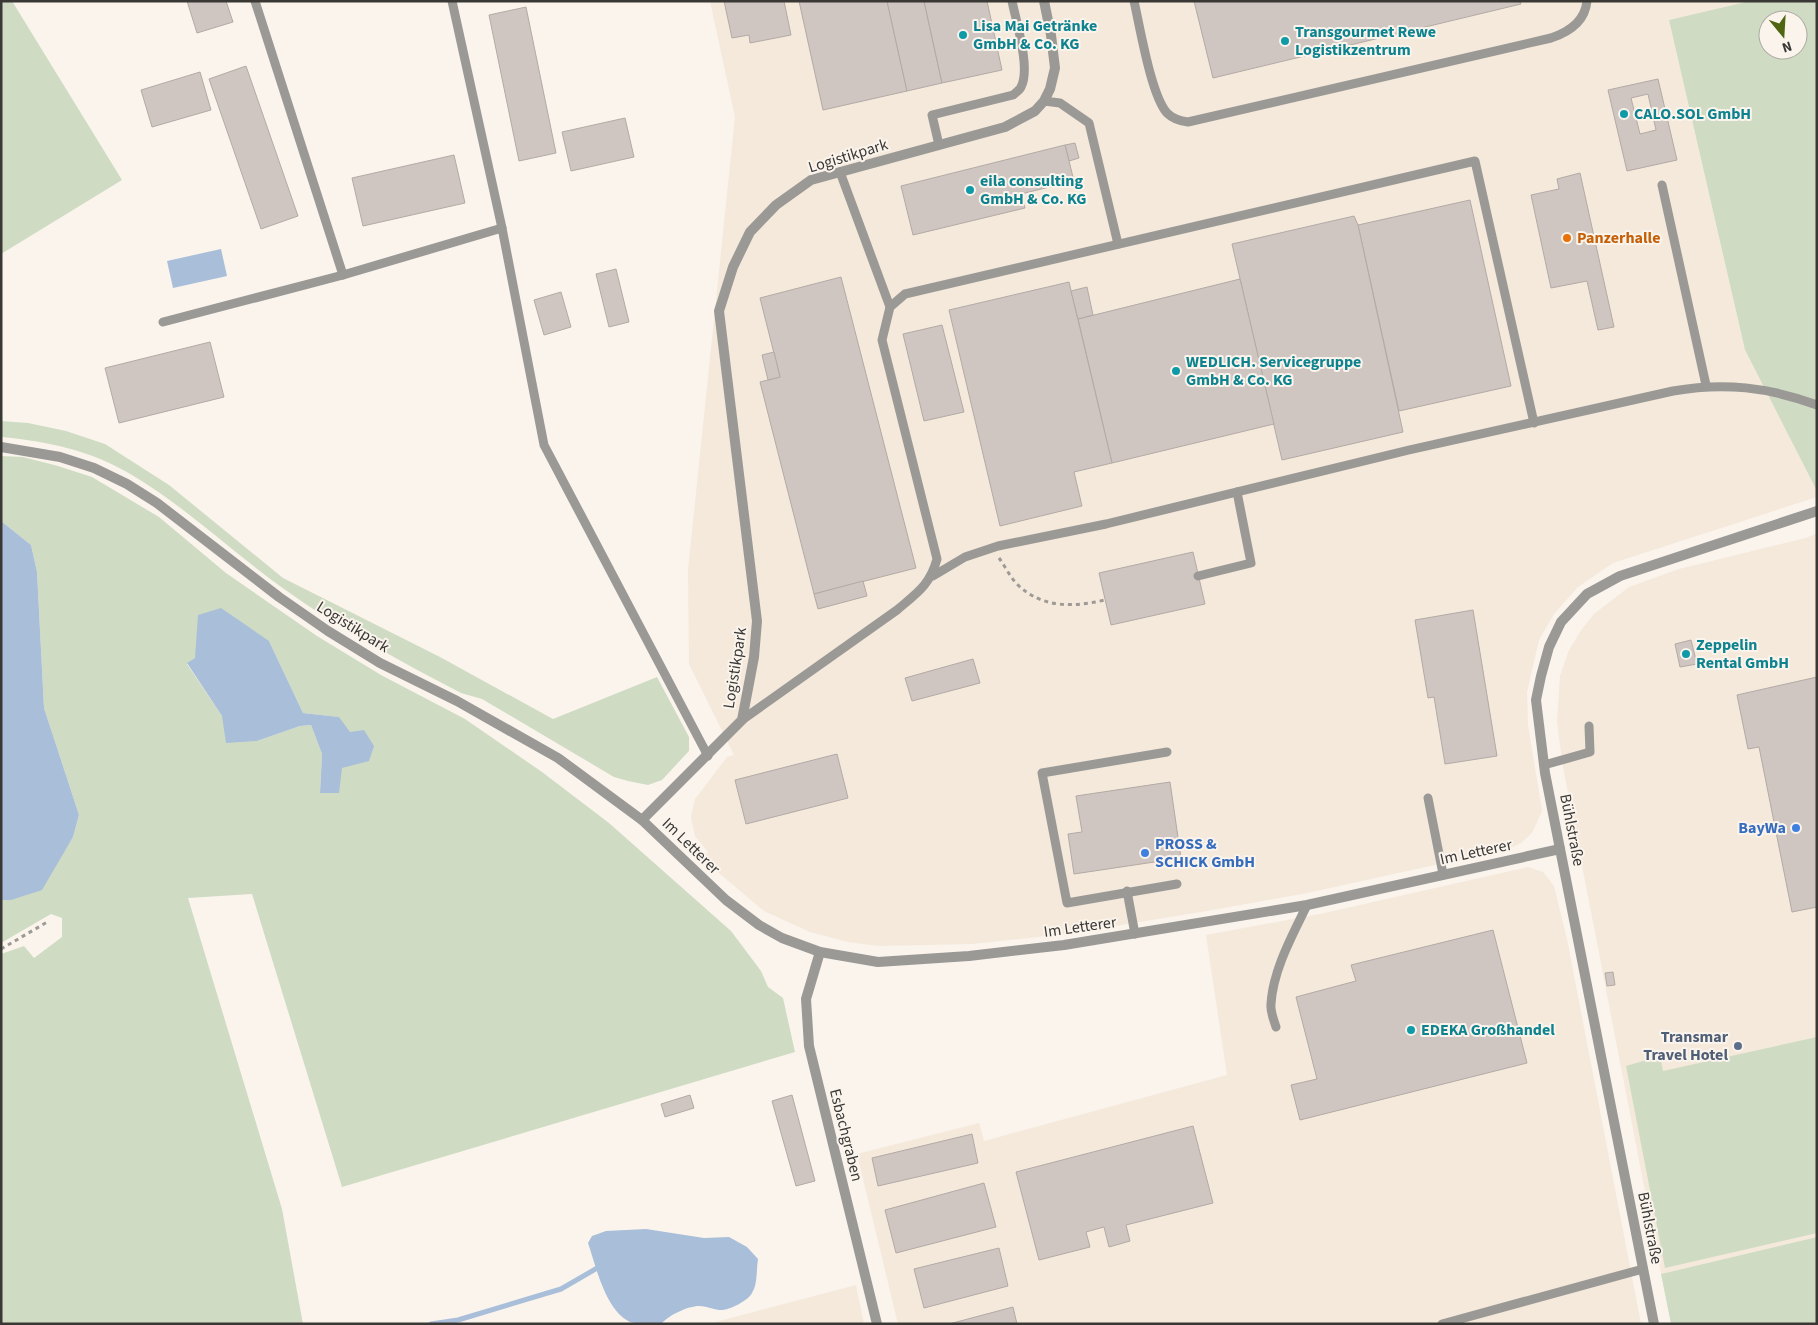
<svg xmlns="http://www.w3.org/2000/svg" width="1818" height="1325" font-family="'Source Sans 3',sans-serif">
  <style>
    .built { fill: #f4e9db }
    .green { fill: #cfdcc3; fill-rule: evenodd }
    .water { fill: #a9bed9 }
    .lines { fill: none; stroke-linecap: round; stroke-linejoin: round }
    .stream { stroke: #a9bed9; stroke-width: 5 }
    .building { fill: #cfc6c2; stroke: #b3aaa6; fill-rule: evenodd }
    .path { stroke: #9e9a95; stroke-width: 3; stroke-dasharray: 4 4; stroke-linecap: butt }
    .service { stroke: #9b9996; stroke-width: 9 }
    .minor { stroke: #9b9996; stroke-width: 10 }
    .culture-dot { fill: #0f9aa8; stroke: #faf4ed; stroke-width: 2 }
    .food-dot { fill: #e8710a; stroke: #faf4ed; stroke-width: 2 }
    .shop-dot { fill: #3f7fe0; stroke: #faf4ed; stroke-width: 2 }
    .service-dot { fill: #5c6f8a; stroke: #faf4ed; stroke-width: 2 }
    .labels { text-anchor: middle; dominant-baseline: central; stroke-width: 4; stroke-linejoin: round; paint-order: stroke }
    .culture-label { font-size: 16px; font-weight: bold; fill: #0d838f; stroke: #faf4ed; text-anchor: start }
    .street-label { font-size: 16px; fill: #3a3835; stroke: #faf4ed }
    .food-label { font-size: 16px; font-weight: bold; fill: #c56008; stroke: #faf4ed; text-anchor: start }
    .shop-label { font-size: 16px; font-weight: bold; fill: #366cbe; stroke: #faf4ed; text-anchor: end }
    .service-label { font-size: 16px; font-weight: bold; fill: #4e5e75; stroke: #faf4ed; text-anchor: end }
  </style>
  <rect width="100%" height="100%" fill="#faf4ed"/>
  <g class="built">
    <polygon points="710,1 1750,1 1669,20 1745,350 1817,491 1817,497 1613,563 1578,587 1554,614 1539,640 1527,692 1528,725 1542,811 1532,833 1521,843 1508,849 1307,893 1207,911 1066,934 972,944 878,946 848,942 810,932 764,911 701,858 708,852 695,836 691,817 695,799 727,757 734,755 689,664 688,570 735,117"/>
    <polygon points="1817,533 1817,1237 1661,1274 1563,767 1557,722 1560,676 1569,650 1582,629 1594,614 1629,587 1679,569 1806,538"/>
    <polygon points="1528,867 1543,872 1554,886 1567,939 1641,1324 898,1324 857,1154 979,1123 984,1141 1227,1075 1206,935 1320,914"/>
    <polygon points="856,1285 864,1324 708,1324"/>
  </g>
  <g class="green">
    <polygon points="1,1 12,1 122,180 1,254"/>
    <path d="M1750,1H1817V491L1745,350L1669,20ZM1768,20H1798V50H1768Z"/>
    <path d="M1,421L28,423L66,431L105,444L169,485L283,578L440,657L553,719L657,677L689,737V751L662,780L648,785L628,781L614,777L482,699L461,693C400,661 340,629 284,589C232,552 186,507 132,475C93,451 46,441 1,437Z"/>
    <path d="M1,456L23,457L58,466L92,477L159,517L226,573L317,636L381,675L465,719L542,772L609,823L731,931L761,971L768,987L783,998L795,1052L342,1187L252,894L188,898L282,1209L303,1324H1V954L24,946L34,958L62,937V918L51,914L1,943V900H11L58,861L73,837L79,815L44,708L37,572L31,545L1,521ZM269,641L303,713L338,717L350,733L342,768L320,792L322,754L311,725L300,726L257,741L222,716L187,664L195,658Z"/>
    <polygon points="1817,1037 1817,1233 1665,1268 1626,1066 1660,1056 1663,1071"/>
    <polygon points="1817,1237 1817,1324 1671,1324 1661,1274"/>
  </g>
  <g class="water">
    <polygon points="221,249 227,276 173,288 167,261"/>
    <polygon points="1,521 31,545 37,572 44,708 79,815 73,837 42,890 11,900 1,900"/>
    <polygon points="221,608 269,641 303,713 339,717 350,732 364,730 374,746 369,761 342,768 339,793 320,793 322,754 311,725 300,726 257,741 226,743 222,716 187,663 195,658 198,615"/>
    <path d="M646,1229L704,1238L729,1237L747,1247L758,1259C756,1271 758,1283 752,1293C748,1301 728,1311 719,1310C712,1309 706,1306 699,1306C688,1306 669,1315 661,1324C652,1324 639,1325 630,1322C605,1310 596,1266 588,1243L592,1236L606,1231Z"/>
  </g>
  <g class="lines">
    <polyline class="stream" points="431,1324 458,1320 561,1289 599,1267"/>
  </g>
  <g class="building">
    <polygon points="187,1 226,1 233,22 197,33"/>
    <polygon points="724,1 784,1 791,35 750,43 749,35 732,38"/>
    <polygon points="799,1 887,1 907,91 823,110"/>
    <polygon points="887,1 924,1 942,83 907,91"/>
    <polygon points="924,1 987,1 1002,70 942,83"/>
    <polygon points="1194,1 1520,1 1521,4 1213,78"/>
    <polygon points="526,7 556,153 519,161 489,15"/>
    <polygon points="246,66 298,216 261,229 209,79"/>
    <polygon points="200,72 211,110 152,127 141,90"/>
    <path d="M1658,79L1677,160L1627,171L1608,90ZM1648,94L1656,130L1640,134L1631,98Z"/>
    <polygon points="625,118 634,157 571,171 562,132"/>
    <polygon points="1075,143 1079,158 1069,161 1065,145"/>
    <polygon points="1065,145 1074,181 1021,194 1025,208 913,235 901,186"/>
    <polygon points="454,155 465,203 363,226 352,178"/>
    <polygon points="1580,173 1614,327 1598,330 1587,281 1551,288 1531,195 1559,189 1557,179"/>
    <polygon points="1470,200 1511,386 1399,411 1358,225"/>
    <polygon points="1354,216 1358,225 1403,432 1282,460 1232,244"/>
    <polygon points="616,269 629,322 609,327 596,274"/>
    <polygon points="841,277 916,568 814,594 760,382 780,377 760,298"/>
    <polygon points="1240,279 1274,424 1112,463 1078,319"/>
    <polygon points="1069,282 1112,463 1074,472 1082,506 1000,526 949,310"/>
    <polygon points="1087,287 1093,315 1078,319 1071,291"/>
    <polygon points="561,292 571,327 544,335 534,300"/>
    <polygon points="942,325 964,412 924,421 903,334"/>
    <polygon points="210,342 224,397 119,423 105,368"/>
    <polygon points="774,352 780,377 768,380 762,355"/>
    <polygon points="1193,552 1205,604 1111,625 1099,573"/>
    <polygon points="863,581 867,596 818,609 814,594"/>
    <polygon points="1473,610 1497,756 1445,764 1434,697 1428,698 1415,620"/>
    <polygon points="1691,640 1697,664 1680,667 1675,644"/>
    <polygon points="973,659 980,683 912,701 905,678"/>
    <polygon points="1817,677 1817,907 1792,912 1759,747 1748,749 1737,695"/>
    <polygon points="837,754 848,798 746,824 735,780"/>
    <polygon points="1170,782 1181,858 1074,874 1068,834 1082,832 1076,796"/>
    <polygon points="1493,930 1527,1063 1300,1120 1291,1085 1317,1079 1296,997 1356,981 1351,965"/>
    <polygon points="1613,972 1615,985 1607,986 1605,973"/>
    <polygon points="690,1095 694,1108 665,1117 661,1104"/>
    <polygon points="792,1095 815,1181 796,1186 772,1101"/>
    <polygon points="1193,1126 1213,1203 1126,1225 1130,1241 1109,1247 1104,1227 1086,1232 1090,1247 1039,1260 1016,1172"/>
    <polygon points="972,1134 978,1163 878,1186 872,1158"/>
    <polygon points="984,1183 996,1227 896,1253 885,1210"/>
    <polygon points="999,1248 1008,1286 924,1308 914,1269"/>
    <polygon points="1013,1307 1017,1324 949,1324"/>
  </g>
  <g class="lines">
    <g class="path">
      <path d="M999,558C1005,566 1010,577 1017,584C1042,609 1074,607 1105,600"/>
      <polyline points="1,949 49,921"/>
    </g>
    <g class="service">
      <polyline points="255,1 343,275"/>
      <polyline points="452,1 502,228 544,445 708,756"/>
      <path d="M1134,1C1140,27 1151,95 1167,113C1173,119 1180,121 1188,122L1551,38C1569,32 1585,22 1587,1"/>
      <polyline points="1044,101 1060,103 1089,123 1118,244"/>
      <path d="M939,145L932,115L1013,95C1015,93 1020,90 1021,87C1031,69 1016,21 1012,1"/>
      <polyline points="840,172 890,307"/>
      <polyline points="1662,185 1706,385"/>
      <polyline points="163,322 343,275 502,228"/>
      <path d="M933,576L965,557L998,546L1106,524L1409,450L1673,391C1724,382 1768,387 1817,405"/>
      <polyline points="1198,576 1251,563 1237,492"/>
      <path d="M742,720L897,610C917,593 930,585 937,559L882,340L890,307L905,294L1475,161L1534,423"/>
      <polyline points="1167,752 1042,773 1067,903 1177,884"/>
      <polyline points="1544,765 1590,752 1589,726"/>
      <polyline points="1428,798 1443,874"/>
      <polyline points="1127,891 1135,934"/>
      <path d="M1276,1027C1274,1020 1270,1012 1271,1004C1273,970 1292,936 1307,905"/>
      <polyline points="1442,1324 1643,1269"/>
    </g>
    <g class="minor">
      <polyline points="1,447 60,457 94,468 127,484 157,503 279,597 328,631 380,663 457,701 558,758 642,820 726,900 759,925 782,938 820,952 878,962 969,956 1064,945 1307,905 1560,849"/>
      <polyline points="642,820 742,720 754,657 757,621 719,311 733,267 750,232 776,205 811,180 1005,127 1035,111 1044,101 1050,89 1055,68 1051,35 1044,1"/>
      <polyline points="820,952 806,999 809,1046 877,1324"/>
      <polyline points="1654,1324 1545,773 1536,700 1541,676 1549,647 1561,622 1587,594 1620,576 1817,511"/>
    </g>
  </g>
  <g class="culture-dot">
    <circle cx="963" cy="35" r="5"/>
    <circle cx="1285" cy="41" r="5"/>
    <circle cx="1624" cy="114" r="5"/>
    <circle cx="970" cy="190" r="5"/>
    <circle cx="1176" cy="371" r="5"/>
    <circle cx="1686" cy="654" r="5"/>
    <circle cx="1411" cy="1030" r="5"/>
  </g>
  <circle class="food-dot" cx="1567" cy="238" r="5"/>
  <g class="shop-dot">
    <circle cx="1796" cy="828" r="5"/>
    <circle cx="1145" cy="853" r="5"/>
  </g>
  <circle class="service-dot" cx="1738" cy="1046" r="5"/>
  <g class="labels">
    <g class="culture-label">
      <text x="973" y="26">Lisa Mai Getränke<tspan x="973" dy="18">GmbH &amp; Co. KG</tspan></text>
      <text x="1295" y="32">Transgourmet Rewe<tspan x="1295" dy="18">Logistikzentrum</tspan></text>
      <text x="1634" y="114">CALO.SOL GmbH</text>
      <text x="980" y="181">eila consulting<tspan x="980" dy="18">GmbH &amp; Co. KG</tspan></text>
      <text x="1186" y="362">WEDLICH. Servicegruppe<tspan x="1186" dy="18">GmbH &amp; Co. KG</tspan></text>
      <text x="1696" y="645">Zeppelin<tspan x="1696" dy="18">Rental GmbH</tspan></text>
      <text x="1421" y="1030">EDEKA Großhandel</text>
    </g>
    <g class="street-label">
      <text transform="translate(848 156) rotate(-17)">Logistikpark</text>
      <text transform="translate(353 627) rotate(32)">Logistikpark</text>
      <text transform="translate(735 668) rotate(-81)">Logistikpark</text>
      <text transform="translate(1572 830) rotate(79)">Bühlstraße</text>
      <text transform="translate(691 846) rotate(44)">Im Letterer</text>
      <text transform="translate(1476 852) rotate(-12)">Im Letterer</text>
      <text transform="translate(1080 927) rotate(-8)">Im Letterer</text>
      <text transform="translate(846 1135) rotate(76)">Esbachgraben</text>
      <text transform="translate(1650 1228) rotate(79)">Bühlstraße</text>
    </g>
    <g class="food-label">
      <text x="1577" y="238">Panzerhalle</text>
    </g>
    <g class="shop-label">
      <text x="1786" y="828">BayWa</text>
      <text x="1155" y="844" text-anchor="start">PROSS &amp;<tspan x="1155" dy="18">SCHICK GmbH</tspan></text>
    </g>
    <g class="service-label">
      <text x="1728" y="1037">Transmar<tspan x="1728" dy="18">Travel Hotel</tspan></text>
    </g>
  </g>
  <rect width="1818" height="1325" fill="none" stroke="#3a3835" stroke-width="5"/>
  <g transform="translate(1783 35) rotate(162)"><circle r="24" fill="#faf4ed" stroke="#ada9a3"/>
  <path d="M0-4L9 19L0 12L-9 19Z" fill="#506511"/>
  <text y="-8" font-size="14" font-weight="bold" text-anchor="middle" fill="#3a3835">N</text>
  </g>
</svg>
